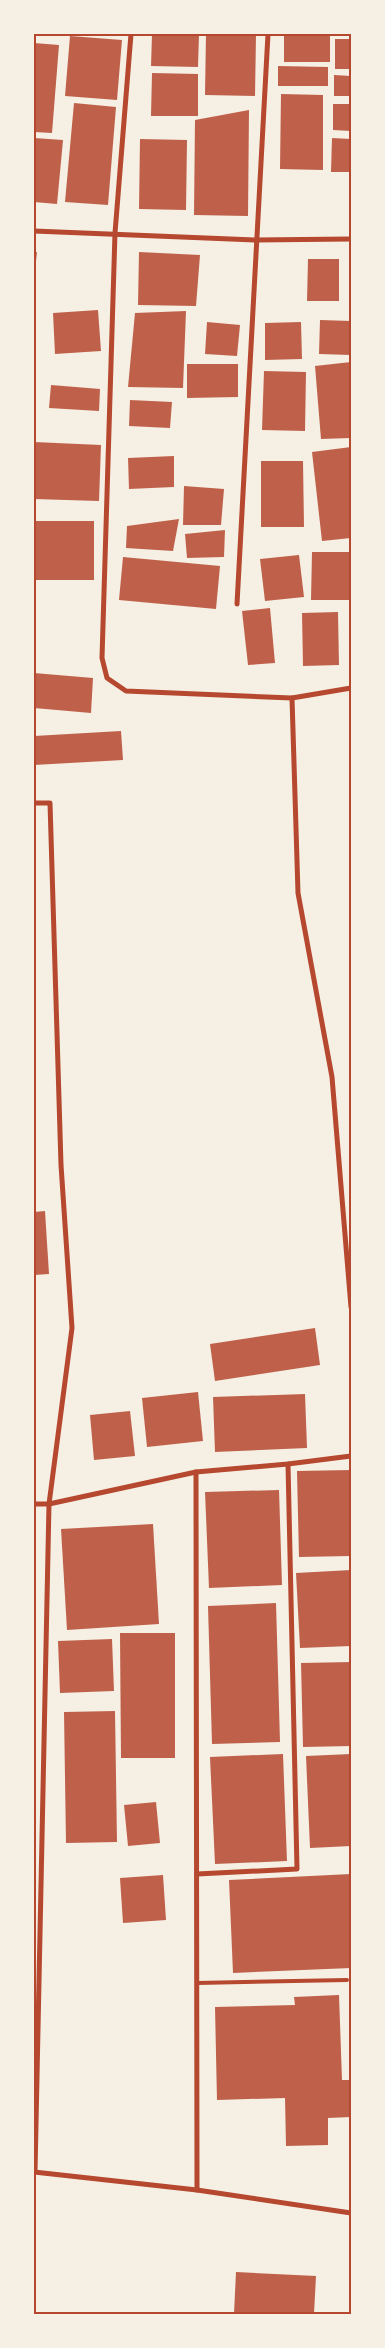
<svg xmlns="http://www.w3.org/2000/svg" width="385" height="2348" font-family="Manrope,sans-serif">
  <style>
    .building { fill: #bf614a }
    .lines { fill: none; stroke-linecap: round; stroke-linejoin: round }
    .service { stroke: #b5482f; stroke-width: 4 }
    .minor { stroke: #b5482f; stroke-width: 5 }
    .neatline { fill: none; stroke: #b5482f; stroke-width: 2 }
  </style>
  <rect width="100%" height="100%" fill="#f6efe4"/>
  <g class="building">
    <polygon points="152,34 199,34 198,67 151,66"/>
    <polygon points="206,34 256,34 255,96 205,95"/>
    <rect x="284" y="34" width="46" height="28"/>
    <polygon points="70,36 122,40 117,100 65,96"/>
    <rect x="335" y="39" width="16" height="30"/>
    <polygon points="34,43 59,45 52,133 34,132"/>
    <polygon points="278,66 328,67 328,86 278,86"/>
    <polygon points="152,73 198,74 198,116 151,116"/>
    <polygon points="334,75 351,76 351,96 334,96"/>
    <polygon points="281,94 323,95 323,170 280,169"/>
    <polygon points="74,103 116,107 108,205 65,202"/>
    <polygon points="333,104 351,104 351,131 333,130"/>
    <polygon points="249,110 248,216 194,215 195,120"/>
    <polygon points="34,138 63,140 57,204 34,202"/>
    <polygon points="332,138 351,139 351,172 331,172"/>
    <polygon points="140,139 187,140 186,210 139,209"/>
    <polygon points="34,252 37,252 35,270 34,270"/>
    <polygon points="139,252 200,255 196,306 138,305"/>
    <polygon points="308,259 339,259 339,301 307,301"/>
    <polygon points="98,310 101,351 55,354 53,313"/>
    <polygon points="186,311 183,388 128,387 135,313"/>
    <polygon points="320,320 351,321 351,355 319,354"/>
    <polygon points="207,322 240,325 237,356 205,354"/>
    <polygon points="301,322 302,359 265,360 265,323"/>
    <polygon points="351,362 351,438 321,439 315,366"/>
    <polygon points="187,364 238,364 238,397 187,398"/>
    <polygon points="264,371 306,372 305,431 262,430"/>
    <polygon points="51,385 100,389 99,411 49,408"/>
    <polygon points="130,400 172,402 170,428 129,426"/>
    <polygon points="34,442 101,445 99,501 34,499"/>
    <polygon points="351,447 351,538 322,541 312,452"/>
    <polygon points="174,456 174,487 129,489 128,458"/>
    <polygon points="261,461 303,461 304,527 261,527"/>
    <polygon points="184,486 224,489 221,525 183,525"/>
    <polygon points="179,519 173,551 126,548 127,526"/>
    <rect x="34" y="521" width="60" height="59"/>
    <polygon points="225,530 224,557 187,558 185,534"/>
    <polygon points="312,552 351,552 351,600 311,600"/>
    <polygon points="299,555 304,597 265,601 260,559"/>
    <polygon points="123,557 220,566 216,609 119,600"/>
    <polygon points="270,608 275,663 248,665 242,611"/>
    <polygon points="338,612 339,665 303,666 302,613"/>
    <polygon points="34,673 93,678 91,713 34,708"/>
    <polygon points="121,731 123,760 34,765 34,736"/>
    <polygon points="45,1211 49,1274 34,1275 34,1212"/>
    <polygon points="315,1328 320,1365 215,1381 210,1344"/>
    <polygon points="198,1392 203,1441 147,1447 142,1398"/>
    <polygon points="305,1394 307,1448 215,1452 213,1397"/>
    <polygon points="130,1411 135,1456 94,1460 90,1415"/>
    <polygon points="351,1470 351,1556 299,1557 297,1471"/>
    <polygon points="279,1490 282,1585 209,1588 205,1492"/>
    <polygon points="153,1524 159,1624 67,1630 61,1529"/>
    <polygon points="351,1570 351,1646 300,1648 296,1573"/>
    <polygon points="276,1603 280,1742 212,1744 208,1606"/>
    <polygon points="120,1633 175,1633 175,1758 121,1758"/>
    <polygon points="112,1639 114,1691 60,1693 58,1641"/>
    <polygon points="351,1662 351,1746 303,1747 301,1663"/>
    <polygon points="115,1711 117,1842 66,1843 64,1712"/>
    <polygon points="283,1754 287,1861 215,1864 210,1757"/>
    <polygon points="351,1754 351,1846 310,1848 306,1756"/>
    <polygon points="156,1802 160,1843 128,1846 124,1805"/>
    <polygon points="351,1874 351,1968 233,1973 229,1880"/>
    <polygon points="163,1875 166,1920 123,1923 120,1878"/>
    <polygon points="339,1995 342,2080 351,2080 351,2117 328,2118 328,2145 286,2146 285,2098 217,2100 215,2007 295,2005 294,1997"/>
    <polygon points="236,2272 316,2276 314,2314 234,2314"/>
  </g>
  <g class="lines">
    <polyline class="service" points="197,1983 347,1980"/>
    <g class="minor">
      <polyline points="131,34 115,233 102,658 107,678 126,691 292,698 351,688"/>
      <polyline points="34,231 255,240 351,239"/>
      <polyline points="237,604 268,34"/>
      <polyline points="292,698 298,893 332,1077 351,1307"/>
      <polyline points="34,803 50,803 61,1165 72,1328 49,1504 35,2172"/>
      <polyline points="196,1472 197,2190"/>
      <polyline points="34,1504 49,1504 196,1472 288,1464 351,1456"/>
      <polyline points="197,1874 297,1869 288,1464"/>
      <polyline points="34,2172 197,2190 351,2213"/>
    </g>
  </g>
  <rect width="385" height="2348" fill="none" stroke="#f6efe4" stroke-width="70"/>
  <rect x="35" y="35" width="315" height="2278" class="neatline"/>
</svg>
